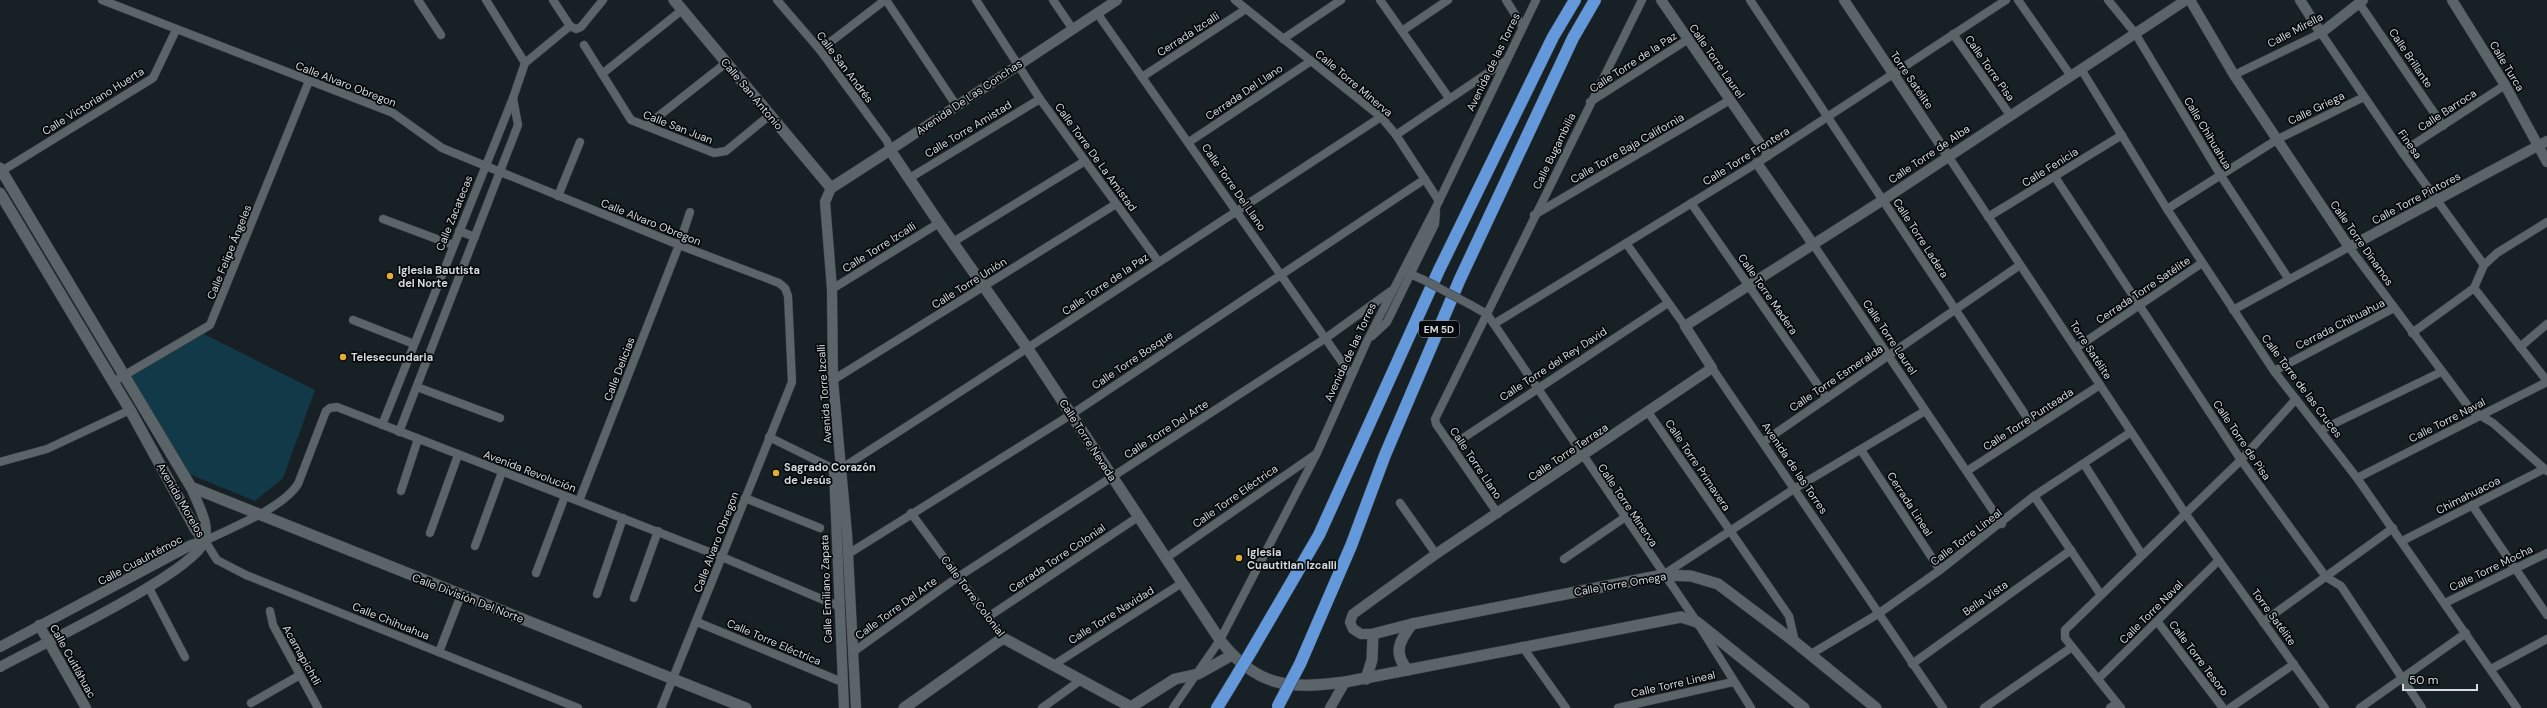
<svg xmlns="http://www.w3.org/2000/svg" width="2547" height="708" font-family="'DM Sans',sans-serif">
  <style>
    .green { fill: #123948 }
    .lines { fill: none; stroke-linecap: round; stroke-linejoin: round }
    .minor-casing { stroke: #363c3f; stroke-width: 9 }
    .tertiary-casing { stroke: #363c3f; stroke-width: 11 }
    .secondary-casing { stroke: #363c3f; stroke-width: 12 }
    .motorway-casing { stroke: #363c3f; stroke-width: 13 }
    .minor { stroke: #5b6469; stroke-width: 8 }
    .tertiary { stroke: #5b6469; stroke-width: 10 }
    .secondary { stroke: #5b6469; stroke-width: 11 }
    .motorway { stroke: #6398db; stroke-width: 12 }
    .minor-bridge-casing { stroke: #363c3f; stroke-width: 9; stroke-linecap: butt }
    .motorway-bridge-casing { stroke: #363c3f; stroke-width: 13; stroke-linecap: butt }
    .minor-bridge { stroke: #5b6469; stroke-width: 8 }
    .motorway-bridge { stroke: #6398db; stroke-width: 12 }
    .poi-dot { fill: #e2af34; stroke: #06090b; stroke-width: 1.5 }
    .labels { text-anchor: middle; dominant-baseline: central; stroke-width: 3.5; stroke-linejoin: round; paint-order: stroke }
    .shield { fill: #06090b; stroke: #969b9e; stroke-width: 1 }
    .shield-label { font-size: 10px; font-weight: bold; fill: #d4dadd }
    .street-label { font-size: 11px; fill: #d4dadd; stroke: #06090b }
    .poi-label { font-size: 11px; font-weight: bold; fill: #d4dadd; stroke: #06090b; text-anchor: start }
  </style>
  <rect width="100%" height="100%" fill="#172024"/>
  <polygon class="green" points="202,333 315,390 283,478 255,501 184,472 130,377"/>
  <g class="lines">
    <defs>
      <g id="minor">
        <polyline points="102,0 393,113 442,148 679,245 779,283 785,288 788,296 792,382 661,708"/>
        <polyline points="418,0 441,35"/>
        <polyline points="486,0 525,63"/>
        <polyline points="553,0 570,26"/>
        <polyline points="777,0 820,50 887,141 890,150"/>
        <polyline points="886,0 956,105"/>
        <polyline points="976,0 1040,99 1158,261"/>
        <polyline points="1053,0 1072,28"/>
        <polyline points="1235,0 1381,117 1396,135 1439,201"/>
        <polyline points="1380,0 1449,98"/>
        <polyline points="1506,0 1523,27"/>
        <polyline points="1750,0 2034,428"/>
        <polyline points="2018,0 2071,76"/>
        <polyline points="2108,0 2135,33 2221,176 2288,278"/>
        <polyline points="2359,3 2443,126"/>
        <polyline points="1097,13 1351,375"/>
        <polyline points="1402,31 1448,0"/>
        <polyline points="1953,34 2010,115"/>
        <polyline points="1283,39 1341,0"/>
        <polyline points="584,45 631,120 714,153 726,151 770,115"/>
        <polyline points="820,50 885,0"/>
        <polyline points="2081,69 2167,209 2274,371 2357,478 2517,708"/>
        <polyline points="602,74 682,10"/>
        <polyline points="2234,75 2321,33 2402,152 2484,265"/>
        <polyline points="1142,77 1246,9"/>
        <polyline points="1590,102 1687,40"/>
        <polyline points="646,126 726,63"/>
        <polyline points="1396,135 1507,60"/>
        <polyline points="1189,142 1311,61"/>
        <polyline points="2402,152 2505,85"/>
        <polyline points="1948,156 2185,513 2325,708"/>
        <polyline points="0,172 153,78 176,30"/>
        <polyline points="2055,177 2241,460 2326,577 2341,586 2422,708"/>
        <polyline points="908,179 1040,99"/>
        <polyline points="558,196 580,142"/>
        <polyline points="1691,203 1827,398"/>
        <polyline points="2167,209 2278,139 2364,97"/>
        <polyline points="1534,215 1730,100"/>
        <polyline points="1988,217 2122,135"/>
        <polyline points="383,219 453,245"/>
        <polyline points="459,231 475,237"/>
        <polyline points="953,242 1085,161"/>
        <polyline points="1626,243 1685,326"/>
        <polyline points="1813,244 2002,524"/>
        <polyline points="1410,274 1424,280"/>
        <polyline points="2474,288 2547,381"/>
        <polyline points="832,289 939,223"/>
        <polyline points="1469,304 1487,314 1697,622 1751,708"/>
        <polyline points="2233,310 2349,247 2471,410 2493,423 2547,471"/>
        <polyline points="353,320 414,344"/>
        <polyline points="1494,324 1757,163 2006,0"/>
        <polyline points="2412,333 2474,288 2484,265 2497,253 2547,222"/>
        <polyline points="1372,336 1387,322 1435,224 1436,211"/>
        <polyline points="2520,347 2547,324"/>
        <polyline points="2076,348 2202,263"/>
        <polyline points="1712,368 1943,708"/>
        <polyline points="2274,371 2394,308"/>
        <polyline points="833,380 1116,204"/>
        <polyline points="113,382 210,325 309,81"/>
        <polyline points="417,387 500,418"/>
        <polyline points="1648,412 1789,616 1795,642"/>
        <polyline points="382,425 513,98 525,63 570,26 576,29 581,27 603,0"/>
        <polyline points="2321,430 2441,372"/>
        <polyline points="399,432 518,125 513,98"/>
        <path d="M769,437L834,469L842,468C1022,353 1201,234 1381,117"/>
        <polyline points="1763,442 2020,265"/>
        <polyline points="1451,446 1668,303"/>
        <polyline points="1861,450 1940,570"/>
        <polyline points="0,462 47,449 130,410"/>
        <polyline points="2084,464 2142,555"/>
        <polyline points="1967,471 2100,385"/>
        <polyline points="2357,478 2547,382"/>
        <polyline points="401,491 418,439"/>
        <polyline points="2034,496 2101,595"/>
        <polyline points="745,498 820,528"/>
        <polyline points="579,501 679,245 690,212"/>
        <polyline points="1400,503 1436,554"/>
        <polyline points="2472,505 2547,615"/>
        <polyline points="911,513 1003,638"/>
        <polyline points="1498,514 1436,424 1435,419 1642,0"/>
        <polyline points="430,533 458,455"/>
        <polyline points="2402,541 2544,469"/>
        <polyline points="475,546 502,472"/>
        <polyline points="848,554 1072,414 1425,179"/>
        <polyline points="1166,558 1316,454"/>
        <polyline points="1564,559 1624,518"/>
        <polyline points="536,573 565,496"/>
        <polyline points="1663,575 1794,489 1925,411"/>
        <polyline points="149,588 185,657"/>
        <polyline points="597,594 623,518"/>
        <polyline points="634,598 658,531"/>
        <polyline points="2445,603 2547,553"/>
        <polyline points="270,611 273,625 318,708"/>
        <polyline points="988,617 1138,517"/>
        <polyline points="2157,621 2223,708"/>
        <polyline points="697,622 842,682"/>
        <polyline points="2263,622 2393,528"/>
        <polyline points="1522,646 1566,708"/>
        <polyline points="439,652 461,595"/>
        <polyline points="853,652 958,577 1326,338 1391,291"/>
        <polyline points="1811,654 1878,614 1940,570 2034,496 2131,432"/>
        <polyline points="1912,664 2071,550"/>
        <polyline points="1052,666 1182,583"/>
        <polyline points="2491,669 2547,639"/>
        <polyline points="2098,679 2219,560"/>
        <polyline points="251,703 300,675"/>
        <path d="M578,708L246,575L217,560L205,541C232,527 282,509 298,484L326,411L330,408L337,407L722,557L838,606"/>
        <polyline points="1042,708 1081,680"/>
        <polyline points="1173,708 1220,640 1317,453 1367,341 1436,207 1536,0"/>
        <polyline points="1618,708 1733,682"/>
        <polyline points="1984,708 2072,647"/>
        <polyline points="2110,708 2117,703"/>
        <polyline points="2121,708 2065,638 2065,630 2241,460 2296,399"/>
        <polyline points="2230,708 2294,664"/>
        <polyline points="2360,708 2466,633"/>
      </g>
      <g id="tertiary">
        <polyline points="1661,0 1768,155"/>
        <polyline points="1844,0 1948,156"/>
        <polyline points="2190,0 2234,75 2349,247 2547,141"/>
        <polyline points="2300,0 2321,33 2363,0"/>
        <polyline points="2452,0 2505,85 2547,162"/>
        <polyline points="890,150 1117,0"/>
        <polyline points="1757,163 1813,244"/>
        <polyline points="831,188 825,202 832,289 833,380 847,534 856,708"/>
        <polyline points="834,469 844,708"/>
        <polyline points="39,625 86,708"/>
        <polyline points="1373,634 1361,634 1353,629 1350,622 1353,614 1436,554 1712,368 1685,326 1883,200 2186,0"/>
        <polyline points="0,647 191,545 205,541"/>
        <path d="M0,667C38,646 191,574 204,542C211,525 197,503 191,487"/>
        <polyline points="1330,708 1345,682"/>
      </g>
      <g id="secondary">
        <path d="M674,0L831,188L890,150L939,223L1028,349L1220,640C1257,688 1290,689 1345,682L1681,617L1697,622L1804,708"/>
        <polyline points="0,168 191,487 746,708"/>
        <polyline points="0,193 130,410 196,530 205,541"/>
        <path d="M1408,670C1392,653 1400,640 1412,624"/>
        <polyline points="1366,679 1372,660 1373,634 1412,624 1663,575 1691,576 1718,584 1795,642 1876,708"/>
        <polyline points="904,708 1003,638 1131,707 1175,679 1198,674 1232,655"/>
      </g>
      <g id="motorway">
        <polyline points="1252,650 1319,535 1439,270 1553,37 1575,0"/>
        <polyline points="1300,664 1351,546 1385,455 1460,279 1573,38 1595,0"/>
        <polyline points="1217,708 1231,685"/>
      </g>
    </defs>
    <use href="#minor" class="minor-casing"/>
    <use href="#tertiary" class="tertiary-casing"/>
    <use href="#secondary" class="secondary-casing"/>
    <use href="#motorway" class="motorway-casing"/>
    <use href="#minor" class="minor"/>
    <use href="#tertiary" class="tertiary"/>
    <use href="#secondary" class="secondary"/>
    <use href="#motorway" class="motorway"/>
    <defs>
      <polyline id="minor-bridge" points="1424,280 1469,304"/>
      <g id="motorway-bridge">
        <polyline points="1231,685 1252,650"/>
        <polyline points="1278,706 1300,664"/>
      </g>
    </defs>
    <use href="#minor-bridge" class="minor-bridge-casing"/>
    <use href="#motorway-bridge" class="motorway-bridge-casing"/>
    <use href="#minor-bridge" class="minor-bridge"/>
    <use href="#motorway-bridge" class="motorway-bridge"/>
  </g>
  <g class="poi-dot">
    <circle cx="390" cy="276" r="4"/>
    <circle cx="343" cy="357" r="4"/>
    <circle cx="776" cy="473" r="4"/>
    <circle cx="1239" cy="558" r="4"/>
  </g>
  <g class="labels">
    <rect class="shield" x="1419" y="321" width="40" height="16" rx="3"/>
    <g class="shield-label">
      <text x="1439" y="329">EM 5D</text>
    </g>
    <g class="street-label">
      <text transform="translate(2295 30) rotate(-28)">Calle Mirella</text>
      <text transform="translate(1188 34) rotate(-33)">Cerrada Izcalli</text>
      <text transform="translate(2411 58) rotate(56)">Calle Brillante</text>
      <text transform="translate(1717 61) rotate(55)">Calle Torre Laurel</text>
      <text transform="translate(1493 62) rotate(-64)">Avenida de las Torres</text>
      <text transform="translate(1633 62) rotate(-33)">Calle Torre de la Paz</text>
      <text transform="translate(2507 66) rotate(59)">Calle Turca</text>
      <text transform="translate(845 67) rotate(53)">Calle San Andrés</text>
      <text transform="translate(1990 68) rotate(55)">Calle Torre Pisa</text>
      <text transform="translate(1912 80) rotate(56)">Torre Satélite</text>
      <text transform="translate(1354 83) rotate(40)">Calle Torre Minerva</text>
      <text transform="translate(346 84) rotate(21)">Calle Alvaro Obregon</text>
      <text transform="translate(1244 92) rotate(-34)">Cerrada Del Llano</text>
      <text transform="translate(752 94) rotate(50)">Calle San Antonio</text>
      <text transform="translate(969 97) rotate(-34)">Avenida De Las Conchas</text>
      <text transform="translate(93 101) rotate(-32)">Calle Victoriano Huerta</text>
      <text transform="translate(2316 108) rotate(-26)">Calle Griega</text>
      <text transform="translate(2447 110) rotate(-33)">Calle Barroca</text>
      <text transform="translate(678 127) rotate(21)">Calle San Juan</text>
      <text transform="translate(968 129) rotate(-31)">Calle Torre Amistad</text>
      <text transform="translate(2208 133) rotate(59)">Calle Chihuahua</text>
      <text transform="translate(2410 144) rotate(55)">Finesa</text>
      <text transform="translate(1627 148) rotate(-30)">Calle Torre Baja California</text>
      <text transform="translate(1554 151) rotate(-64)">Calle Bugambilia</text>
      <text transform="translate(1929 154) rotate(-34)">Calle Torre de Alba</text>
      <text transform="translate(1746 156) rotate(-32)">Calle Torre Frontera</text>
      <text transform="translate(1096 157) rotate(54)">Calle Torre De La Amistad</text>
      <text transform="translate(2050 167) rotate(-32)">Calle Fenicia</text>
      <text transform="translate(1234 187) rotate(55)">Calle Torre Del Llano</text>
      <text transform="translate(2416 198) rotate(-28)">Calle Torre Pintores</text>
      <text transform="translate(454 213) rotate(-68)">Calle Zacatecas</text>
      <text transform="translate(651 222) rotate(22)">Calle Alvaro Obregon</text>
      <text transform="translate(1921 238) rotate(57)">Calle Torre Ladera</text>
      <text transform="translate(2362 243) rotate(55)">Calle Torre Dínamos</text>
      <text transform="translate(879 247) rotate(-32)">Calle Torre Izcalli</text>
      <text transform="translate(229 252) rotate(-68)">Calle Felipe Ángeles</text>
      <text transform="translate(969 283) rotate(-32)">Calle Torre Unión</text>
      <text transform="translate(1105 284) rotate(-34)">Calle Torre de la Paz</text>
      <text transform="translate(2143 290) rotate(-34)">Cerrada Torre Satélite</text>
      <text transform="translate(1768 294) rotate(55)">Calle Torre Madera</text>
      <text transform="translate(2340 324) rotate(-27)">Cerrada Chihuahua</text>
      <text transform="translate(1890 337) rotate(56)">Calle Torre Laurel</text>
      <text transform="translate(2091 350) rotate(57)">Torre Satélite</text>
      <text transform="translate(1350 352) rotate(-65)">Avenida de las Torres</text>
      <text transform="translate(1132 360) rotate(-34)">Calle Torre Bosque</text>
      <text transform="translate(1553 364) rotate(-33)">Calle Torre del Rey David</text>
      <text transform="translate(619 369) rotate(-69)">Calle Delicias</text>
      <text transform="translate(1836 378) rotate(-34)">Calle Torre Esmeralda</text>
      <text transform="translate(2302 386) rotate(53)">Calle Torre de las Cruces</text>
      <text transform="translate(824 394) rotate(-94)">Avenida Torre Izcalli</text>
      <text transform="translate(2028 419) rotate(-33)">Calle Torre Punteada</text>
      <text transform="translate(2447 420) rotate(-27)">Calle Torre Naval</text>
      <text transform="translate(1166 429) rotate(-33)">Calle Torre Del Arte</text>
      <text transform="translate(1088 440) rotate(57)">Calle Torre Nevada</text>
      <text transform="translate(2242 440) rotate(56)">Calle Torre de Pisa</text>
      <text transform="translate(1568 452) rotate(-34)">Calle Torre Terraza</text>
      <text transform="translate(1476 463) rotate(56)">Calle Torre Llano</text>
      <text transform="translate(1698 465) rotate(56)">Calle Torre Primavera</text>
      <text transform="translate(1795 468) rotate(56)">Avenida de las Torres</text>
      <text transform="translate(530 471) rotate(21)">Avenida Revolución</text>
      <text transform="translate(2468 495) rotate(-27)">Chimahuacoa</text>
      <text transform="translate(1235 496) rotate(-35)">Calle Torre Eléctrica</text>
      <text transform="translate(181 500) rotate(60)">Avenida Morelos</text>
      <text transform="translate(1910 504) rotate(57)">Cerrada Lineal</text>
      <text transform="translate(1628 505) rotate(56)">Calle Torre Minerva</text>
      <text transform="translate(1966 537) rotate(-37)">Calle Torre Lineal</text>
      <text transform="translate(716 542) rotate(-69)">Calle Alvaro Obregon</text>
      <text transform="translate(1057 558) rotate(-34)">Cerrada Torre Colonial</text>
      <text transform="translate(140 560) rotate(-28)">Calle Cuauhtémoc</text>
      <text transform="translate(2491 568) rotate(-26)">Calle Torre Mocha</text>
      <text transform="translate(1620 584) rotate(-10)">Calle Torre Omega</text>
      <text transform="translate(826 589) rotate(-92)">Calle Emiliano Zapata</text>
      <text transform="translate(973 596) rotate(53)">Calle Torre Colonial</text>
      <text transform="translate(468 598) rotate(21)">Calle División Del Norte</text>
      <text transform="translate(1985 598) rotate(-35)">Bella Vista</text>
      <text transform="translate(896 608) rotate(-36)">Calle Torre Del Arte</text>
      <text transform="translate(2151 612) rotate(-45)">Calle Torre Naval</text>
      <text transform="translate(1111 615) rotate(-32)">Calle Torre Navidad</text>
      <text transform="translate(2274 617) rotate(54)">Torre Satélite</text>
      <text transform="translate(391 621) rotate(22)">Calle Chihuahua</text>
      <text transform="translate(774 642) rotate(23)">Calle Torre Eléctrica</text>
      <text transform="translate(302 655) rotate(61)">Acamapichtli</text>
      <text transform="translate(2199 658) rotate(53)">Calle Torre Tesoro</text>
      <text transform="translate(73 661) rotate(61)">Calle Cuitláhuac</text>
      <text transform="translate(1673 684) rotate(-13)">Calle Torre Lineal</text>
    </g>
    <g class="poi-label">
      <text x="398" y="270">Iglesia Bautista<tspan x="398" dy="13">del Norte</tspan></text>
      <text x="351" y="357">Telesecundaria</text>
      <text x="784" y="467">Sagrado Corazón<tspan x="784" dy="13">de Jesús</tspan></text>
      <text x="1247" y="552">Iglesia<tspan x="1247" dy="13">Cuautitlan Izcalli</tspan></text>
    </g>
  </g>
  <path d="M2403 684v6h74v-6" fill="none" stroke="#d4dadd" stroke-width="2"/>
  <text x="2409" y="684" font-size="12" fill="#d4dadd" stroke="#06090b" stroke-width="3" paint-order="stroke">50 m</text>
</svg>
